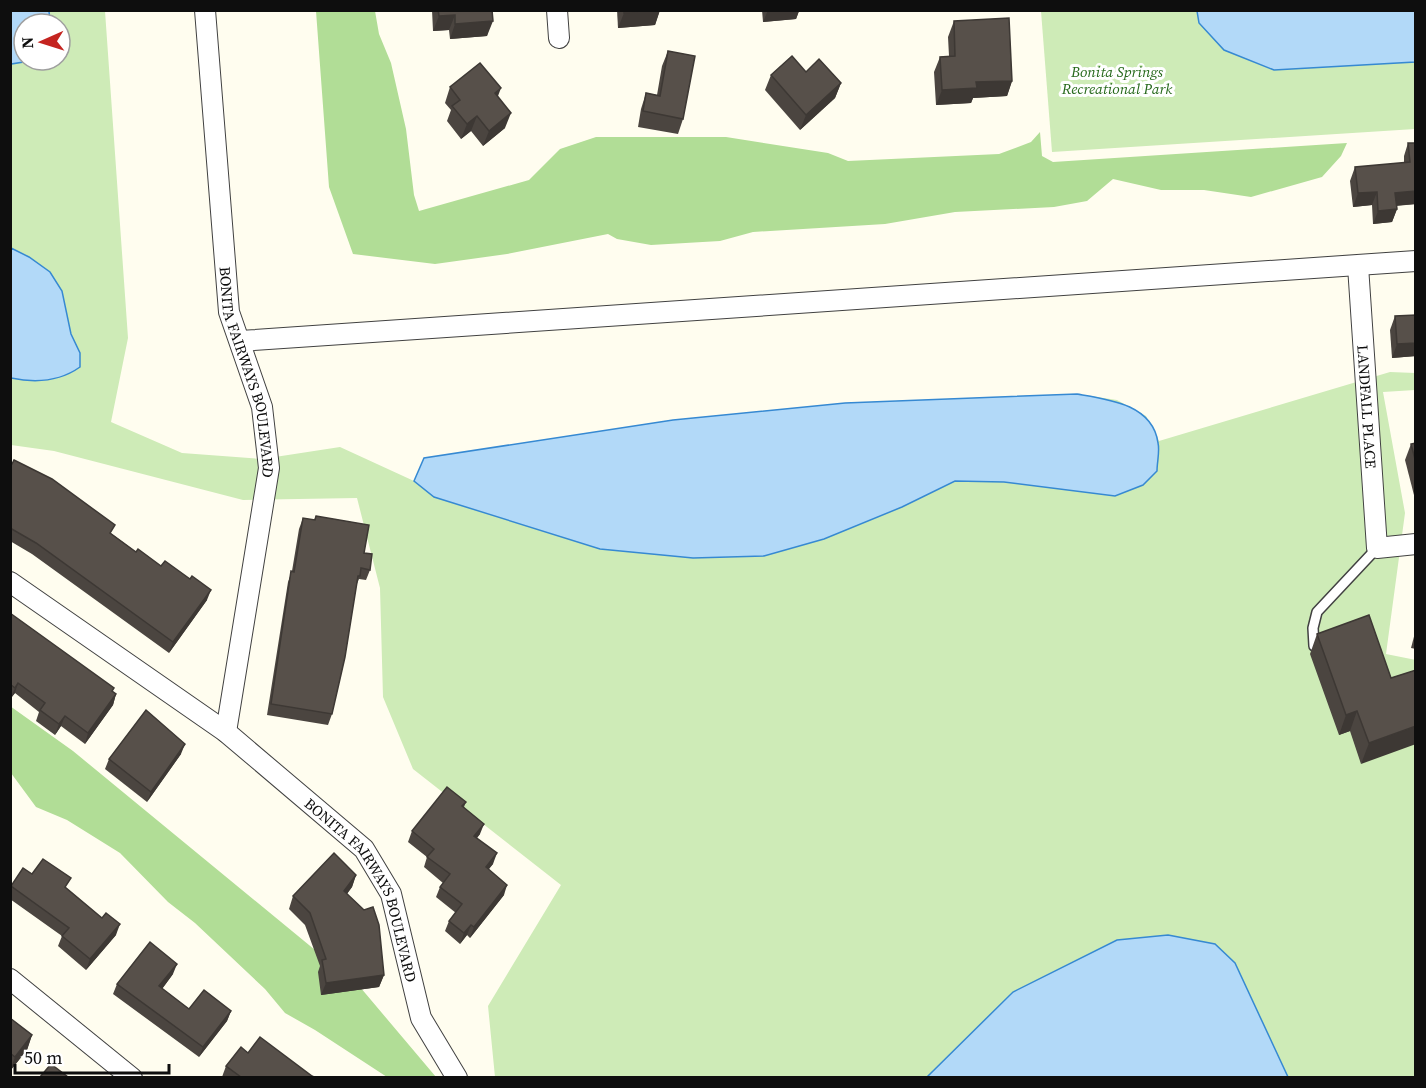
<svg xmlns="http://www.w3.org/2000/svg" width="1426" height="1088" font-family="'Source Serif 4',serif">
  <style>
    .green { fill: #ceebb7; fill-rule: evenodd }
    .forest { fill: #b1dd96 }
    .water { fill: #b2d9f8; stroke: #3689d2; stroke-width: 1.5 }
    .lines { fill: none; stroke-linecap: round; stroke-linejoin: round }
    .service-casing { stroke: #414141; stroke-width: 12 }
    .minor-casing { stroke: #414141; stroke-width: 22 }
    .service { stroke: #fff; stroke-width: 9 }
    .minor { stroke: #fff; stroke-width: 20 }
    .wall { fill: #4b4540 }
    .shaded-wall { fill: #3d3834 }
    .building { fill: #57504a; stroke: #3d3834; stroke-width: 1.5 }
    .labels { text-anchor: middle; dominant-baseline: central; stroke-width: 6; stroke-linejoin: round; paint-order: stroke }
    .park-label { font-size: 15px; font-style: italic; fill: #26691b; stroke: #fff }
    .street-label { font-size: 15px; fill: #0e0e0e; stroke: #fff }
  </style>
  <rect width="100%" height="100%" fill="#fffdef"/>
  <g class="green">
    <path d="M11,11H105L128,338L111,422L182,453L262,459L340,447L414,481L424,458L673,420L845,403L1077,394L1117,400L1146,416L1159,441L1390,372L1415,373V390L1383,392L1405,513L1386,654L1416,660L1415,1077H495L488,1006L561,885L413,769L383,697L380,588L357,498L243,500L54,451L11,445ZM24,24H60V60H24Z"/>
    <polygon points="1041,11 1415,11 1415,129 1052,152"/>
  </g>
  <g class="forest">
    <polygon points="316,11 375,11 379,34 391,63 406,129 414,195 419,211 529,180 560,149 596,137 726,137 828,153 848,161 999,154 1031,142 1040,132 1042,156 1053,162 1347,143 1341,156 1322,177 1251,197 1204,190 1161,190 1113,179 1087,201 1054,207 955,212 885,224 753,232 720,241 651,245 617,239 608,234 507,254 435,264 353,254 329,187"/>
    <polygon points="10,706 73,751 360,987 436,1077 387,1077 315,1030 285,1013 265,989 195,923 168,902 120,853 67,820 36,807 11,773"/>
  </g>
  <g class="water">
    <polygon points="11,10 49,11 50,24 24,24 24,60 36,60 11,64"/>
    <polygon points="1197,11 1415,11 1415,62 1274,70 1224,50 1199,23"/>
    <path d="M11,248L29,257L50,272L62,291L71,334L80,353V367C59,382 35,383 11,378Z"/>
    <path d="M1077,394C1107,399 1153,404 1158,443C1160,451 1157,462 1157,471L1143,485L1115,496L1004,482L955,481L902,507L824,539L764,556L693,558L600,549L434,497L414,481L424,458L673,420L845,403Z"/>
    <polygon points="1168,935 1215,944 1235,963 1288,1077 927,1077 1013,992 1117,940"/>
  </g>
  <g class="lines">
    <defs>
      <polyline id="service" points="1314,646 1313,628 1317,612 1377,548"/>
      <g id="minor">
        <path id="s1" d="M205,10L229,312L262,407L269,468L226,732"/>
        <polyline points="557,10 559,38"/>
        <path id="s2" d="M1358,266L1377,548L1416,544"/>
        <polyline points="240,341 1416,261"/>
        <path id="s3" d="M10,582L226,732L364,849L391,894L421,1018L457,1078"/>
        <polyline points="10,979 132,1078"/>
      </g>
    </defs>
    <use href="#service" class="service-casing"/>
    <use href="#minor" class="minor-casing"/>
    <use href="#service" class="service"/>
    <use href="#minor" class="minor"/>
  </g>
  <g class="wall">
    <polygon points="432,10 492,10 487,36 450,39 449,30 433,31"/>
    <polygon points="617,10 660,10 655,25 618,28"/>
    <polygon points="762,10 801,10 799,11 796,19 763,22"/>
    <polygon points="954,21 1012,81 1007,96 973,98 971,103 936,105 934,72 940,57 949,56 948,37"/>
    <polygon points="668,51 683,119 678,134 638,127 641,109 646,93 657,95 662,66"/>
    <polygon points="806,72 841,83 835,98 800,130 765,90 771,75"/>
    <polygon points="450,87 498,97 505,128 483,146 471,131 461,139 447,121 451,110 445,103"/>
    <polygon points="1408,143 1416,204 1396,206 1397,209 1392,222 1373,224 1372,205 1353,207 1350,181 1355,167 1404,163 1404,156"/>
    <polygon points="1416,315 1416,356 1392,358 1390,330 1395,316"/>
    <polygon points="1416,443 1415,499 1405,460 1411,444"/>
    <polygon points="10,464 112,534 136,552 207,600 169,653 32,554 10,541"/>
    <polygon points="316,516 364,553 370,570 366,580 359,579 356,586 332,714 328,725 267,715 288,582 292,571 299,529 303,518 314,520"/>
    <polygon points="10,613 116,694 113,705 85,744 61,726 55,735 36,721 39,712 15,693 11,698 10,698"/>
    <polygon points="1416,629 1416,649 1411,648"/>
    <polygon points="1317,634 1391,678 1416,670 1361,764 1350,731 1339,735 1310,654"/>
    <polygon points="181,754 147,802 105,769 109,759"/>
    <polygon points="466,802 464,807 480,834 477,838 493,864 488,869 504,895 470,938 467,935 460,944 445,931 449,921 456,913 436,897 440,887 443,883 424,867 427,857 408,842 412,831"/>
    <polygon points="32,874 67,889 116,935 86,970 58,946 62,936 10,899 11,886"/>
    <polygon points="356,875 352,887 347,894 384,975 379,987 321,995 318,972 320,966 305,925 289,909 293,896"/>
    <polygon points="173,974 162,989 189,1009 231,1011 227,1021 199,1057 113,994 117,984"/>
    <polygon points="10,1018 32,1035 27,1050 10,1071"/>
    <polygon points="248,1053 314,1077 222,1077 226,1066"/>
  </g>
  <g class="shaded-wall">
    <polygon points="648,10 660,10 655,25 618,28 624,13"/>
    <polygon points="768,10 801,10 799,11 796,19 763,22"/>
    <polygon points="455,15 449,30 433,31 439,16"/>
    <polygon points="493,21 487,36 450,39 455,24"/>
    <polygon points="1012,81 1007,96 973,98 971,103 936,105 942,90 976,82"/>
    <polygon points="841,83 835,98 800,130 806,115"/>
    <polygon points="501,88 495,104 495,93"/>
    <polygon points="511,113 505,128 483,146 489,131"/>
    <polygon points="477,116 471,131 461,139 467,124"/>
    <polygon points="1416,191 1416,204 1390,206 1395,193"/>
    <polygon points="1377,192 1372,205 1353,207 1358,193"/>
    <polygon points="1397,209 1392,222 1373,224 1378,211"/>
    <polygon points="1416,343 1416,356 1392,358 1397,344"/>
    <polygon points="211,590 207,600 169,653 173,642"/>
    <polygon points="18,683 15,693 11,698 15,688"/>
    <polygon points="116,694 113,705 85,744 88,733"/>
    <polygon points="1357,711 1350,731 1339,735 1346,715"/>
    <polygon points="65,716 61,726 55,735 59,724"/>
    <polygon points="1416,726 1416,744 1361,764 1369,743"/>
    <polygon points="185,744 181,754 147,802 151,792"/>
    <polygon points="484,824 480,834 470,846 474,836"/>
    <polygon points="497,853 493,864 482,878 486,867"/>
    <polygon points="356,875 352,887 339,904 344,891"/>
    <polygon points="507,885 504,895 470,938 474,927"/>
    <polygon points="120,924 116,935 86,970 90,959"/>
    <polygon points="471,925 467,935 460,944 464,933"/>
    <polygon points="177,964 173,974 156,997 159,986"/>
    <polygon points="384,975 379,987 321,995 326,983"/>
    <polygon points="231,1011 227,1021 199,1057 203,1047"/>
    <polygon points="32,1035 27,1050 10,1071 15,1057"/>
  </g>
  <g class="building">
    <polygon points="438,10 492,10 493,21 455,24 455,15 439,16"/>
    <polygon points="624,10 648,10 624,13"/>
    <polygon points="1009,18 1012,81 976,82 977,88 942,90 940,57 955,56 954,21"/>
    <polygon points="668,51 695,56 683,119 643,111 646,93 660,96"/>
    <polygon points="792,56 806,72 819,59 841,83 806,115 771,75"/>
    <polygon points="480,63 501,88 495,93 511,113 489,131 477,116 467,124 452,106 460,100 450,87"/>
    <polygon points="1408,143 1416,143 1416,191 1395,193 1397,209 1378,211 1377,192 1358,193 1355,167 1410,162"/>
    <polygon points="1416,315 1416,343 1397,344 1395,316"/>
    <polygon points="1416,443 1416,463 1411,444"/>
    <polygon points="14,460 52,479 115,525 110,533 136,552 138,549 161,566 165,561 190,579 192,576 211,590 173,642 36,543 10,528 10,464 12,464"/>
    <polygon points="316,516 369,525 364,553 372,554 370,570 361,568 360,576 358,576 345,657 332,714 271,704 291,571 294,572 303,518 315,520"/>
    <polygon points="10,613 114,688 112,691 116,694 88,733 65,716 59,724 40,710 45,703 18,683 15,688 10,684"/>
    <polygon points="1369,615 1391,678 1416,670 1416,726 1369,743 1357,711 1346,715 1317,634"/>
    <polygon points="146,710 185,744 151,792 109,759"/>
    <polygon points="447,787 466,802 462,806 484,824 474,836 497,853 486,867 507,885 474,927 471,925 464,933 449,921 462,904 440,887 450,874 427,857 434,849 412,831"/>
    <polygon points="334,853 356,875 344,891 364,910 373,907 379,925 384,975 326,983 322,960 326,959 310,913 293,896"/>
    <polygon points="43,859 71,878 65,887 102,918 106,913 120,924 90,959 62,936 69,928 11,886 23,868 32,874"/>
    <polygon points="150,942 177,964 159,986 189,1009 204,990 231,1011 203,1047 117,984"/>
    <polygon points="10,1018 32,1035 15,1057 10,1053"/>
    <polygon points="260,1037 312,1076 314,1077 241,1077 226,1066 241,1047 248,1053"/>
    <polygon points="51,1064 68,1077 40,1077"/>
  </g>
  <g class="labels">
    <g class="park-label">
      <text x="1117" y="71">Bonita Springs<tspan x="1117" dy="17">Recreational Park</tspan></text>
    </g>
    <g class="street-label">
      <text stroke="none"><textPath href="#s1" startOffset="366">BONITA FAIRWAYS BOULEVARD</textPath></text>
      <text stroke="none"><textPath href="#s2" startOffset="141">LANDFALL PLACE</textPath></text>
      <text stroke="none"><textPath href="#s3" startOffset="478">BONITA FAIRWAYS BOULEVARD</textPath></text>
    </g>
  </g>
  <rect width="1426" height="1088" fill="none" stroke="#0e0e0e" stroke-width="24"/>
  <g transform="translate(42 42) rotate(267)"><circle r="28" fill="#ffffff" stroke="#9f9f9f" stroke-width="1.5"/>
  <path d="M0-4.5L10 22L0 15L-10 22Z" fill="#c42420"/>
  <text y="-9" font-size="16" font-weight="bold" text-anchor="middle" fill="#0e0e0e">N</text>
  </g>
  <path d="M15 1064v9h154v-9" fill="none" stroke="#0e0e0e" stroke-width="3"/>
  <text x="24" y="1064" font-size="18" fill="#0e0e0e" stroke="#ffffff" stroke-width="4.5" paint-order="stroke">50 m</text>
</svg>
